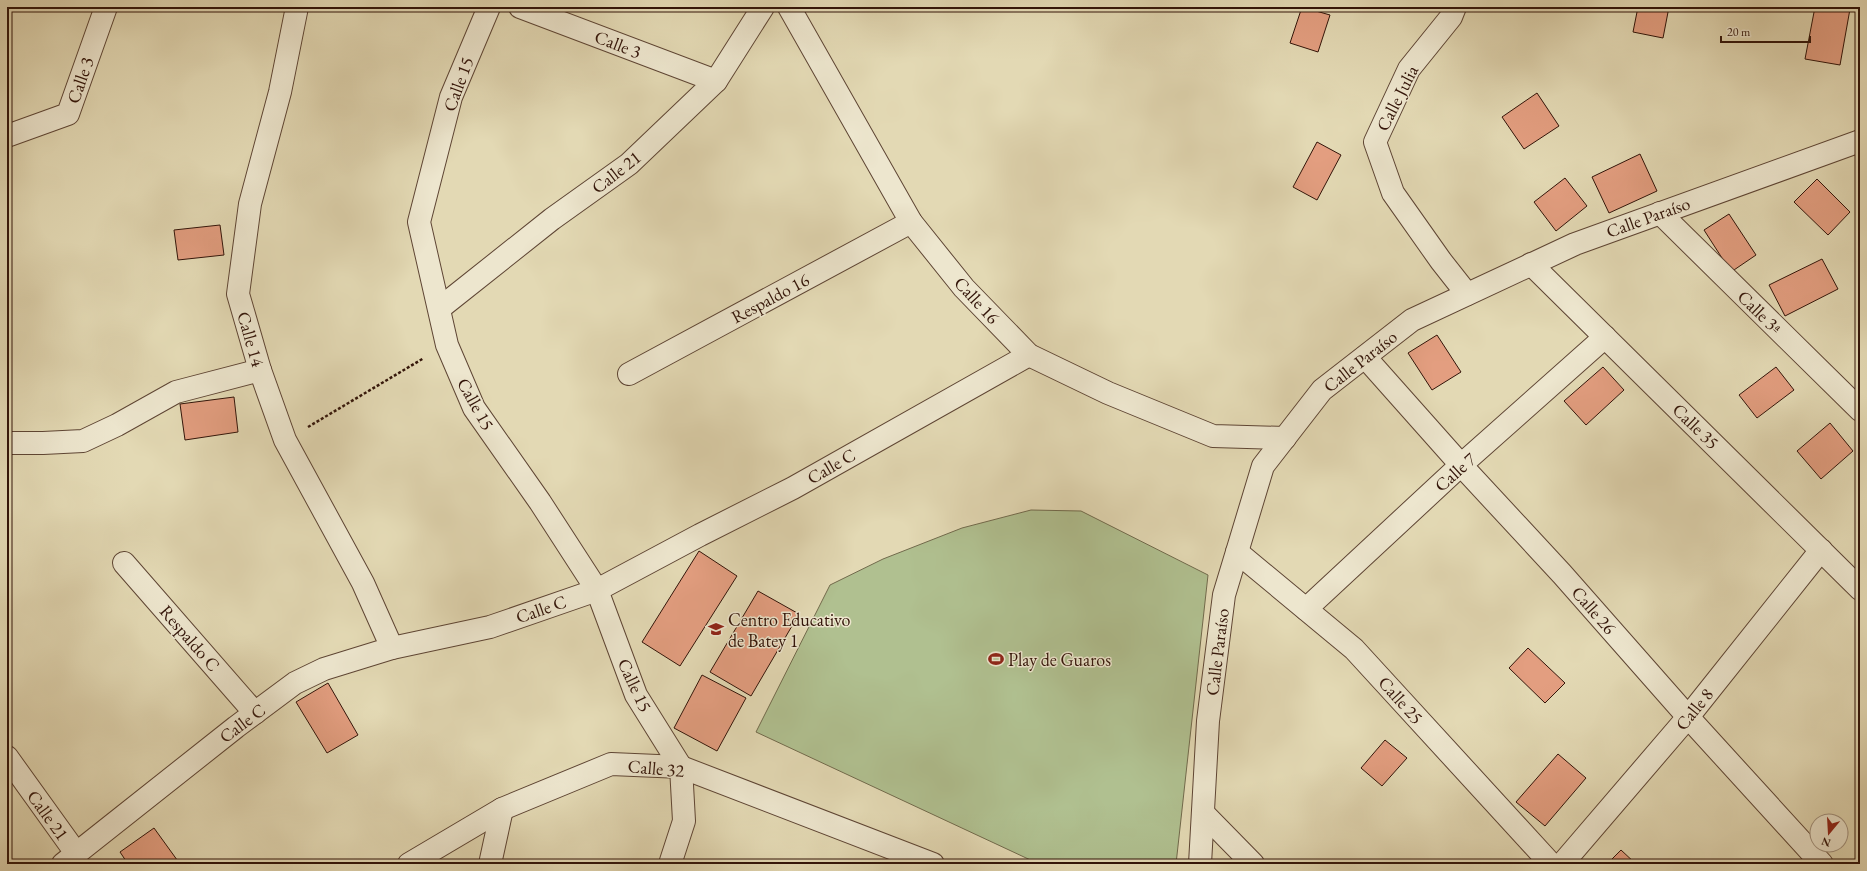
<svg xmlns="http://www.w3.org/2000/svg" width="1867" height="871" font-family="'EB Garamond',serif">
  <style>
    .green { fill: #b0c090; stroke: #716a4c }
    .building { fill: #e39e80; stroke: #321409 }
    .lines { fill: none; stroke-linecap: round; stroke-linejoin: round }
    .minor-casing { stroke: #5e4534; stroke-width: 24 }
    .path { stroke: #321409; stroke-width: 2.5; stroke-dasharray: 3 2; stroke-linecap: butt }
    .minor { stroke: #ede6ce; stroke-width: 22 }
    .labels { text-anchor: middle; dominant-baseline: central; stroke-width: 3; stroke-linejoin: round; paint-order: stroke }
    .street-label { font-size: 18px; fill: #321409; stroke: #ede6ce }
    .poi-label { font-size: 18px; fill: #321409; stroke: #ede6ce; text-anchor: start }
  </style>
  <rect width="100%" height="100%" fill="#e3d9b4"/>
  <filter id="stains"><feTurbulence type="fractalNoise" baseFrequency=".005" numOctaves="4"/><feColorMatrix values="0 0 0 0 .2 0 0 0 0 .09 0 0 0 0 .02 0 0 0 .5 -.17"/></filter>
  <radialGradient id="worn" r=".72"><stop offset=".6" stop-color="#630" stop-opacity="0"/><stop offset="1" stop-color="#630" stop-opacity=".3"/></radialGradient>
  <polygon class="green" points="1031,510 1081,511 1208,575 1176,864 1039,864 756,732 830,585 883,559 962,528"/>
  <g class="building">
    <polygon points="1302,7 1330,15 1318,52 1290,43"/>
    <polygon points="1638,7 1669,7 1663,38 1633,32"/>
    <polygon points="1815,7 1838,7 1850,9 1840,65 1805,59"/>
    <polygon points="1537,93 1559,126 1524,149 1502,117"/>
    <polygon points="1317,142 1341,155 1317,200 1293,187"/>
    <polygon points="1640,154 1657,191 1609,213 1592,177"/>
    <polygon points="1565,178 1587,206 1556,231 1534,202"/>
    <polygon points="1817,179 1850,212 1828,235 1794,202"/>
    <polygon points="1729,214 1756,255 1731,272 1704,230"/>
    <polygon points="220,225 224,255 178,260 174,230"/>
    <polygon points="1822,259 1838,289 1785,316 1769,285"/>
    <polygon points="1437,335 1461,372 1432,390 1408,353"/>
    <polygon points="1603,367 1624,390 1586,425 1564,401"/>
    <polygon points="1776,367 1794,390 1757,418 1739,395"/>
    <polygon points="234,397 238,432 185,440 180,404"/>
    <polygon points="1830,423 1853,451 1821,479 1797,451"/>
    <polygon points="699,551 737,576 680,666 642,642"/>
    <polygon points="758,591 799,614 751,696 710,672"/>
    <polygon points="1528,648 1565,683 1545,703 1509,668"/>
    <polygon points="702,675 746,698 717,751 674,728"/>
    <polygon points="328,683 358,735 327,753 296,702"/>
    <polygon points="1385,740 1407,758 1382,786 1361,768"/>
    <polygon points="1558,754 1586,778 1545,826 1516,802"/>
    <polygon points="154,828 180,864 128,864 120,852"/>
    <polygon points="1621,850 1636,864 1607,864"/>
  </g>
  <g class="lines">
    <defs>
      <g id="minor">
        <polyline points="297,7 280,92 250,204 238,294 260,370 285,440 363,583 392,648"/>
        <polyline points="489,7 451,97 419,222 447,345 474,408 540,502 597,590 636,695 681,767 684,821 670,864"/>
        <polyline points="520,7 716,81"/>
        <polyline points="789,7 911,222 964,288 1029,355 1108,393 1213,436 1285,438"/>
        <polyline points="1455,7 1451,17 1409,69 1375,142 1393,193 1441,261 1467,294"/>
        <polyline points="7,136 68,114 106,7"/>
        <polyline points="1660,213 1860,410"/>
        <polyline points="1531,264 1860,589"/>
        <polyline points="440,308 552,219 629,164 716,81 763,7"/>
        <polyline points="1365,357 1461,465 1562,574 1688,717 1822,864"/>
        <polyline points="629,374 911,222"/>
        <polyline points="7,443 43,443 83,441 117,425 176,392 260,370"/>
        <polyline points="1237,552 1354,649 1551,864"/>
        <polyline points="124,563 255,713"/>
        <polyline points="1306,609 1461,465 1605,337"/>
        <polyline points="7,757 76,853"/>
        <polyline points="1203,813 1253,864"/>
        <polyline points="63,864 236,727 295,683 324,669 392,648 490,627 597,590 700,535 793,488 1029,355"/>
        <polyline points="409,864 502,809 611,764 681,767 933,864"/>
        <polyline points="490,864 502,809"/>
        <polyline points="1200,864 1208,721 1224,595 1263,466 1322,390 1412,320 1575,244 1860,141"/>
        <polyline points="1562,864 1688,717 1821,550"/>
      </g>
    </defs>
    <use href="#minor" class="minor-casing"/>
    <polyline class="path" points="308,427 424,358"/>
    <use href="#minor" class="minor"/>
  </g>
  <defs>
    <symbol id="school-bare" viewBox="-9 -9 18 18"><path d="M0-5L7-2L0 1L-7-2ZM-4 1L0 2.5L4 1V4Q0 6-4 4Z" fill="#8f2418" stroke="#ede6ce" stroke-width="2.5" paint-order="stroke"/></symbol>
    <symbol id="stadium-bare" viewBox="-9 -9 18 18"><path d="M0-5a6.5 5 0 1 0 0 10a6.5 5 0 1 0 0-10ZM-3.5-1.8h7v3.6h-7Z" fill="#8f2418" stroke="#ede6ce" stroke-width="2.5" paint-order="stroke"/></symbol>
  </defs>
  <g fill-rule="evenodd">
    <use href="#school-bare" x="705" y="618" width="22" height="22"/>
    <use href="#stadium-bare" x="985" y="648" width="22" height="22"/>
  </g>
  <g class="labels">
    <g class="street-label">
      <text transform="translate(618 44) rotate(21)">Calle 3</text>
      <text transform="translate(80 80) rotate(-71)">Calle 3</text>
      <text transform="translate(458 84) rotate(-70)">Calle 15</text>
      <text transform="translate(1397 98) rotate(-63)">Calle Julia</text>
      <text transform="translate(616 172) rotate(-38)">Calle 21</text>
      <text transform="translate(1648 217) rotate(-20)">Calle Paraíso</text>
      <text transform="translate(770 298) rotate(-28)">Respaldo 16</text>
      <text transform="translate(977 300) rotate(47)">Calle 16</text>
      <text transform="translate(1760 312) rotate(44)">Calle 3ª</text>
      <text transform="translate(251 339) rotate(74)">Calle 14</text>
      <text transform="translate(1360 361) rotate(-38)">Calle Paraíso</text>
      <text transform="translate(476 404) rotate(61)">Calle 15</text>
      <text transform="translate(1696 426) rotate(44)">Calle 35</text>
      <text transform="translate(831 466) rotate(-30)">Calle C</text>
      <text transform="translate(1455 472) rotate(-42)">Calle 7</text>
      <text transform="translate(541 609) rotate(-19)">Calle C</text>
      <text transform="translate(1594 610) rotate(49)">Calle 26</text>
      <text transform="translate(190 638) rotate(49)">Respaldo C</text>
      <text transform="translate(1217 652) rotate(-83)">Calle Paraíso</text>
      <text transform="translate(635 685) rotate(65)">Calle 15</text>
      <text transform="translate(1401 700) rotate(48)">Calle 25</text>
      <text transform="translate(1694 709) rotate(-51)">Calle 8</text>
      <text transform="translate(242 723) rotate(-37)">Calle C</text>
      <text transform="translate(656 768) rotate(5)">Calle 32</text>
      <text transform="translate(48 815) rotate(54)">Calle 21</text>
    </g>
    <g class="poi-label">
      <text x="728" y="619">Centro Educativo<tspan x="728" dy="21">de Batey 1</tspan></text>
      <text x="1008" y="659">Play de Guaros</text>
    </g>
  </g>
  <rect width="1867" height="871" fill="none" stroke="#e3d9b4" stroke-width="24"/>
  <rect x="8" y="8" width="1851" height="855" fill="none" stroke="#321409" stroke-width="2"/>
  <rect x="12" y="12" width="1843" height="847" fill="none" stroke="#321409"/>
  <g transform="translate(1829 833) rotate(198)"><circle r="19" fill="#ede6ce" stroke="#a2927f"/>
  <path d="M0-3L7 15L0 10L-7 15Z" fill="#8f2418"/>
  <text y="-6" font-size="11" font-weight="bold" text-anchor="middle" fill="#321409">N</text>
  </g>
  <path d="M1721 36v6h89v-6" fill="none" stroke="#321409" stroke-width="2"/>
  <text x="1727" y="36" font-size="12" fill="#321409" stroke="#ede6ce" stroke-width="3" paint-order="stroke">20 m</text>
  <rect width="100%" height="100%" filter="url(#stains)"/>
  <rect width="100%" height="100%" fill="url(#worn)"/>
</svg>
